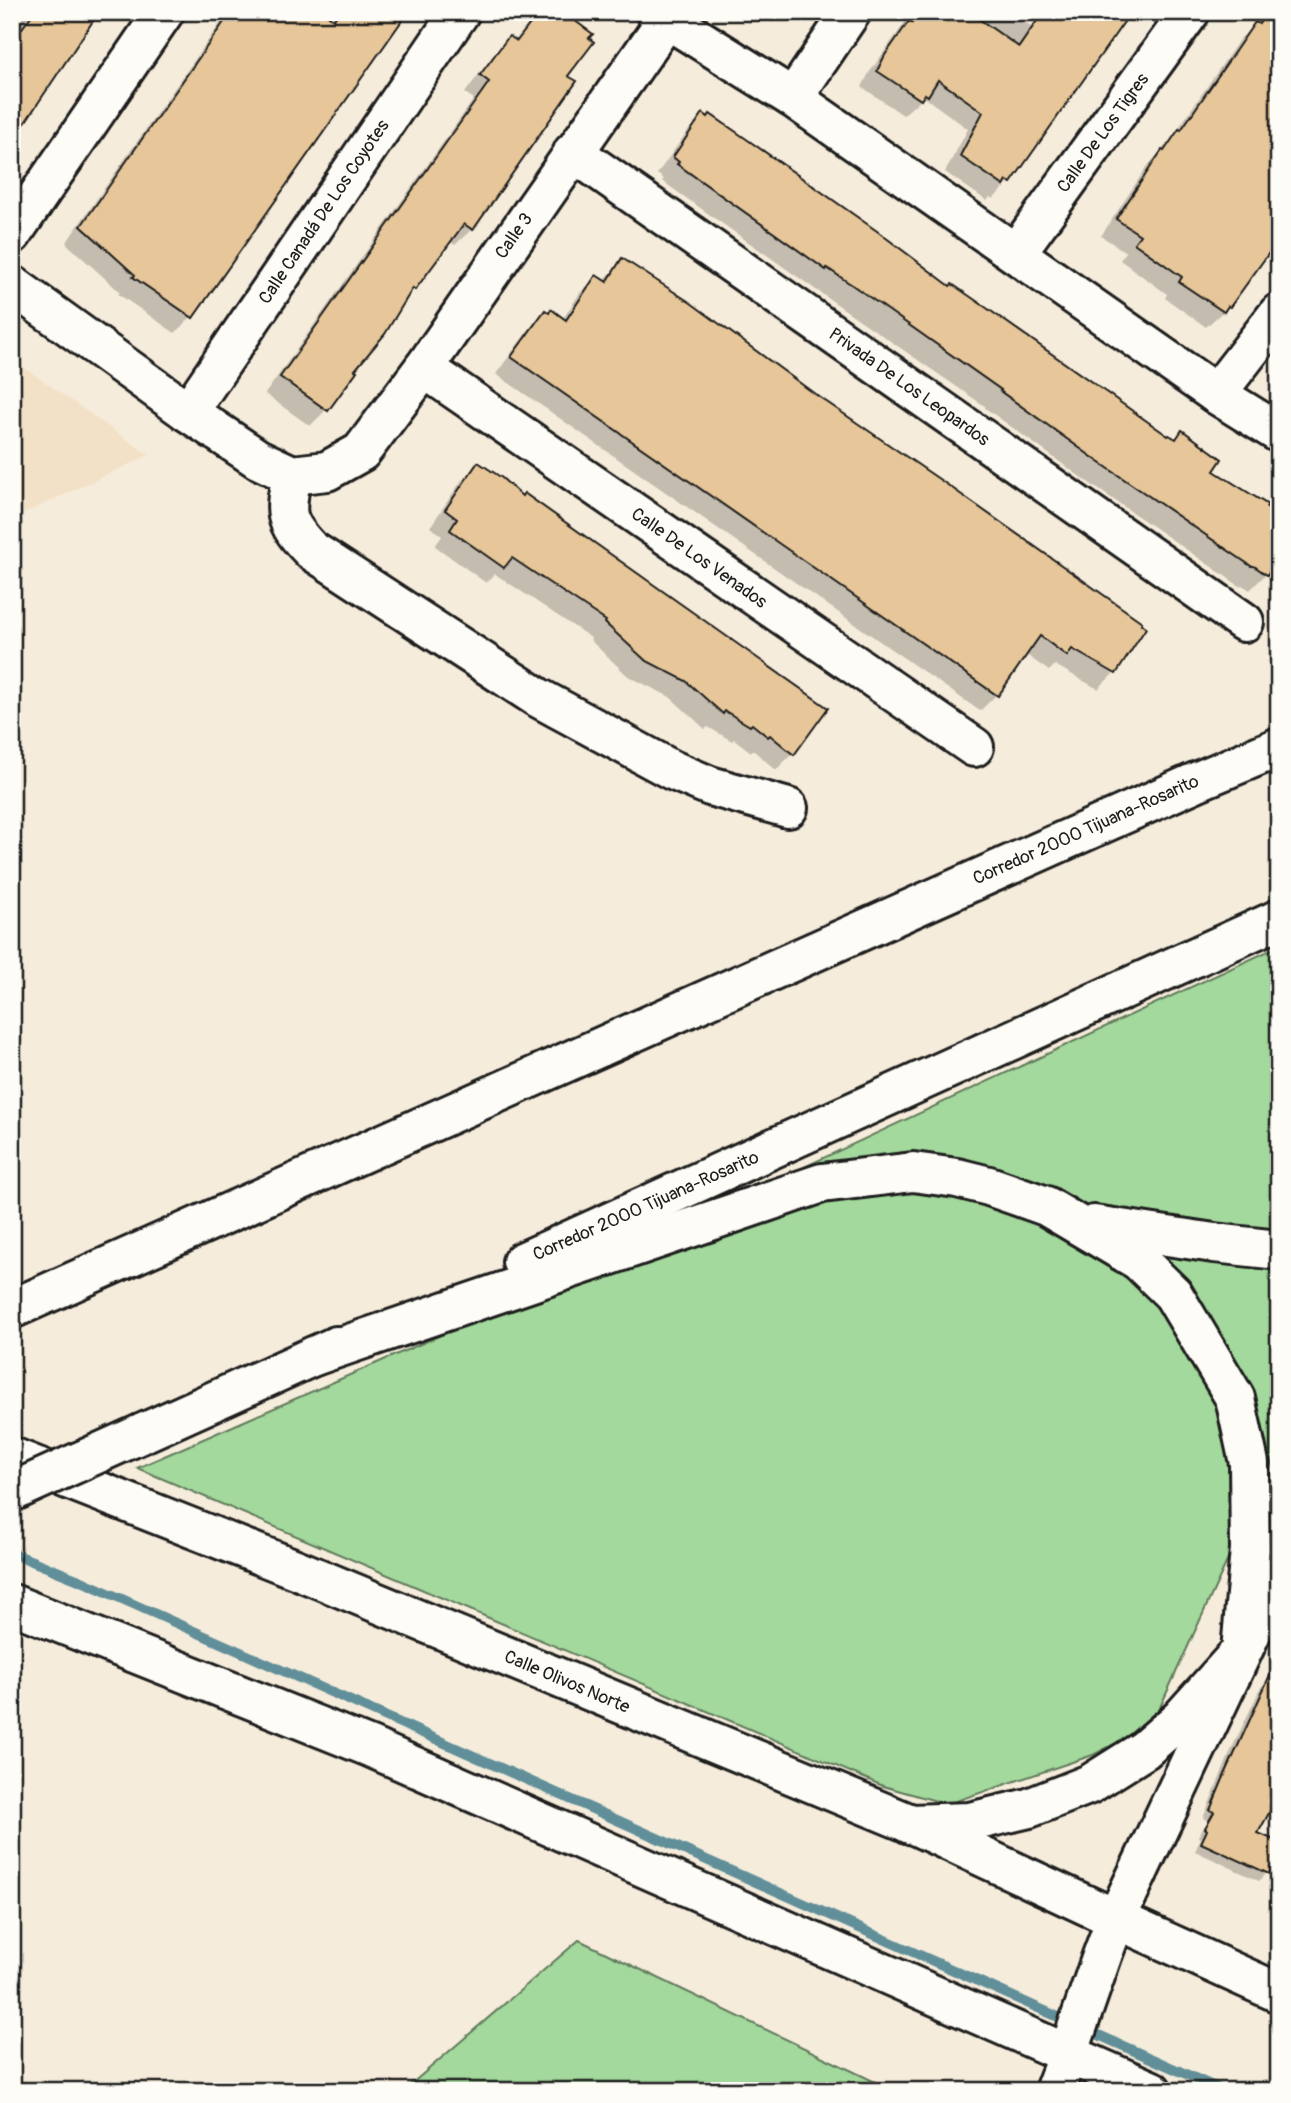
<svg xmlns="http://www.w3.org/2000/svg" width="1291" height="2103" font-family="Pangolin,sans-serif">
  <style>
    .built { fill: #f2e1c7 }
    .green { fill: #a3d99c; stroke: #607a5c; stroke-width: 2 }
    .shadow { fill: #0003 }
    .lines { fill: none; stroke-linecap: round; stroke-linejoin: round }
    .stream { stroke: #608f99; stroke-width: 10 }
    .building { fill: #e7c799; stroke: #1c1c1c; stroke-width: 2 }
    .street-casing { stroke: #1c1c1c; stroke-width: 44 }
    .secondary-casing { stroke: #1c1c1c; stroke-width: 44 }
    .highway-casing { stroke: #1c1c1c; stroke-width: 44 }
    .street { stroke: #fdfcf7; stroke-width: 38 }
    .secondary { stroke: #fdfcf7; stroke-width: 38 }
    .highway { stroke: #fdfcf7; stroke-width: 38 }
    .highway-bridge-casing { stroke: #1c1c1c; stroke-width: 44; stroke-linecap: butt }
    .highway-bridge { stroke: #fdfcf7; stroke-width: 38 }
    .labels { text-anchor: middle; dominant-baseline: central; stroke-width: 7; stroke-linejoin: round; paint-order: stroke }
    .street-label { font-size: 18px; fill: #1c1c1c; stroke: #fdfcf7 }
  </style>
  <rect width="100%" height="100%" fill="#f6ecdb"/>
  <filter id="ink" filterUnits="userSpaceOnUse"><feTurbulence type="fractalNoise" baseFrequency=".0143" numOctaves="2"/><feDisplacementMap in="SourceGraphic" scale="14" xChannelSelector="R" yChannelSelector="G"/><feConvolveMatrix kernelMatrix="1 2 1 2 8 2 1 2 1" color-interpolation-filters="sRGB"/></filter>
  <g filter="url(#ink)">
    <polygon class="built" points="12,359 149,455 12,519"/>
    <g class="green">
      <polygon points="1279,946 1279,1448 1156,1716 1130,1736 1093,1755 947,1804 883,1786 137,1468 473,1321"/>
      <polygon points="579,1940 894,2091 403,2091"/>
    </g>
    <g class="shadow">
      <polygon points="12,12 98,12 12,140"/>
      <polygon points="228,12 406,12 219,278 191,317 175,333 118,294 120,292 66,243"/>
      <polygon points="537,12 560,12 566,76 472,229 455,245 449,241 352,370 355,372 326,410 310,426 265,394 474,99 465,93 493,55 510,39 514,42"/>
      <polygon points="910,12 1009,12 1040,32 1010,182 993,199 990,197 987,201 945,172 968,129 924,97 903,115 862,87 869,73 909,17 907,16"/>
      <polygon points="1255,24 1229,306 1206,327 1165,298 1167,294 1120,260 1126,252 1101,236 1146,168 1171,139 1239,40"/>
      <polygon points="703,116 950,289 1174,441 1182,433 1211,472 1279,511 1279,554 1266,574 1250,590 1242,585 1241,587 1082,478 985,408 986,407 809,285 662,181 664,179 657,174 687,132"/>
      <polygon points="623,260 1114,673 1098,689 1055,665 1049,671 1025,654 996,695 980,711 496,374 529,329 545,312 562,320 580,293 596,277 603,281"/>
      <polygon points="479,464 522,498 826,708 792,754 776,770 753,750 751,752 734,739 732,741 708,727 705,729 670,697 628,676 590,640 591,638 495,574 486,583 435,546 442,536 430,527 462,480"/>
      <polygon points="1270,1678 1256,1834 1267,1873 1259,1881 1195,1851 1201,1838 1198,1836 1208,1821 1203,1818 1233,1746 1261,1687"/>
    </g>
    <g class="lines">
      <polyline class="stream" points="12,1553 84,1582 1224,2091"/>
    </g>
    <g class="building">
      <polygon points="34,12 99,12 12,142 12,42"/>
      <polygon points="231,12 324,12 334,20 338,12 408,12 193,318 133,277 135,275 81,226"/>
      <polygon points="539,12 563,12 593,34 589,38 594,42 568,76 577,81 473,230 464,224 415,290 413,288 385,334 355,370 357,371 328,411 280,377 489,82 480,75 509,36 517,41"/>
      <polygon points="919,12 969,12 1019,47 1043,12 1131,12 1011,183 1007,181 1004,186 960,156 983,112 938,80 928,96 925,94 921,100 877,71 885,55 909,21 912,23"/>
      <polygon points="1266,12 1279,12 1279,239 1230,307 1228,306 1224,312 1179,282 1182,277 1134,243 1140,235 1116,219 1162,150 1164,151 1179,129 1181,130 1255,22 1259,24"/>
      <polygon points="703,113 708,117 710,114 745,138 877,231 950,286 952,284 981,304 1168,436 1169,435 1176,439 1182,430 1222,459 1214,471 1268,505 1266,507 1279,516 1279,557 1267,575 1254,566 1251,566 1099,462 1000,391 1001,390 858,289 827,268 826,270 677,164 679,162 673,157"/>
      <polygon points="622,258 691,303 815,394 952,488 1142,622 1141,624 1146,628 1116,674 1072,649 1067,656 1040,636 998,696 511,357 545,310 549,313 551,309 566,320 596,275 607,282"/>
      <polygon points="478,462 502,478 522,496 524,493 828,708 794,755 770,735 768,737 752,724 750,726 725,711 723,714 686,681 645,660 605,623 606,621 512,558 504,568 450,530 457,519 445,510"/>
      <polygon points="1279,1655 1279,1795 1258,1833 1279,1842 1279,1853 1269,1874 1201,1843 1207,1830 1205,1828 1214,1812 1210,1810 1223,1779"/>
    </g>
    <g class="lines">
      <defs>
        <g id="street">
          <polyline points="656,12 793,98 1216,394 1279,433"/>
          <polyline points="793,98 851,12"/>
          <polyline points="573,152 1244,622"/>
          <polyline points="12,234 164,12"/>
          <polyline points="1016,253 1190,12"/>
          <polyline points="12,285 188,412 258,459 292,475 327,471 361,452 424,368 667,19"/>
          <polyline points="424,368 974,747"/>
          <polyline points="1216,394 1279,313"/>
          <polyline points="188,412 460,12"/>
          <path d="M292,475C284,513 283,521 311,550L537,697L672,770L710,786L788,808"/>
          <polyline points="1116,1919 1279,1993"/>
          <polyline points="1054,2091 1068,2054"/>
        </g>
        <g id="secondary">
          <polyline points="12,1457 298,1570 921,1828 1116,1919"/>
          <polyline points="12,1604 370,1747 1152,2091"/>
          <polyline points="1068,2054 1102,1956 1116,1919 1279,1574"/>
        </g>
        <g id="highway">
          <polyline points="1094,1225 1214,1243 1279,1250"/>
          <polyline points="522,1262 1279,919"/>
          <polyline points="12,1309 1198,781 1279,747"/>
          <polyline points="314,1356 822,1183 913,1172 957,1178 989,1186 1046,1206 1139,1261 1173,1294 1235,1398 1249,1463 1250,1549 1241,1651 1181,1718 1144,1750 1090,1784 1029,1808 970,1822 910,1824"/>
          <polyline points="143,1433 336,1346"/>
        </g>
      </defs>
      <use href="#street" class="street-casing"/>
      <use href="#secondary" class="secondary-casing"/>
      <use href="#highway" class="highway-casing"/>
      <use href="#street" class="street"/>
      <use href="#secondary" class="secondary"/>
      <use href="#highway" class="highway"/>
      <defs>
        <polyline id="highway-bridge" points="12,1492 143,1433"/>
      </defs>
      <use href="#highway-bridge" class="highway-bridge-casing"/>
      <use href="#highway-bridge" class="highway-bridge"/>
    </g>
  </g>
  <g class="labels">
    <g class="street-label">
      <text transform="translate(1103 133) rotate(-54)">Calle De Los Tigres</text>
      <text transform="translate(324 212) rotate(-56)">Calle Canadá De Los Coyotes</text>
      <text transform="translate(514 236) rotate(-55)">Calle 3</text>
      <text transform="translate(909 387) rotate(35)">Privada De Los Leopardos</text>
      <text transform="translate(699 558) rotate(35)">Calle De Los Venados</text>
      <text transform="translate(1086 830) rotate(-24)">Corredor 2000 Tijuana-Rosarito</text>
      <text transform="translate(646 1206) rotate(-24)">Corredor 2000 Tijuana-Rosarito</text>
      <text transform="translate(567 1682) rotate(23)">Calle Olivos Norte</text>
    </g>
  </g>
  <rect width="1291" height="2103" fill="none" stroke="#fdfcf7" stroke-width="42"/>
  <rect x="21" y="21" width="1249" height="2061" fill="none" stroke="#1c1c1c" stroke-width="2.5" filter="url(#ink)"/>
</svg>
